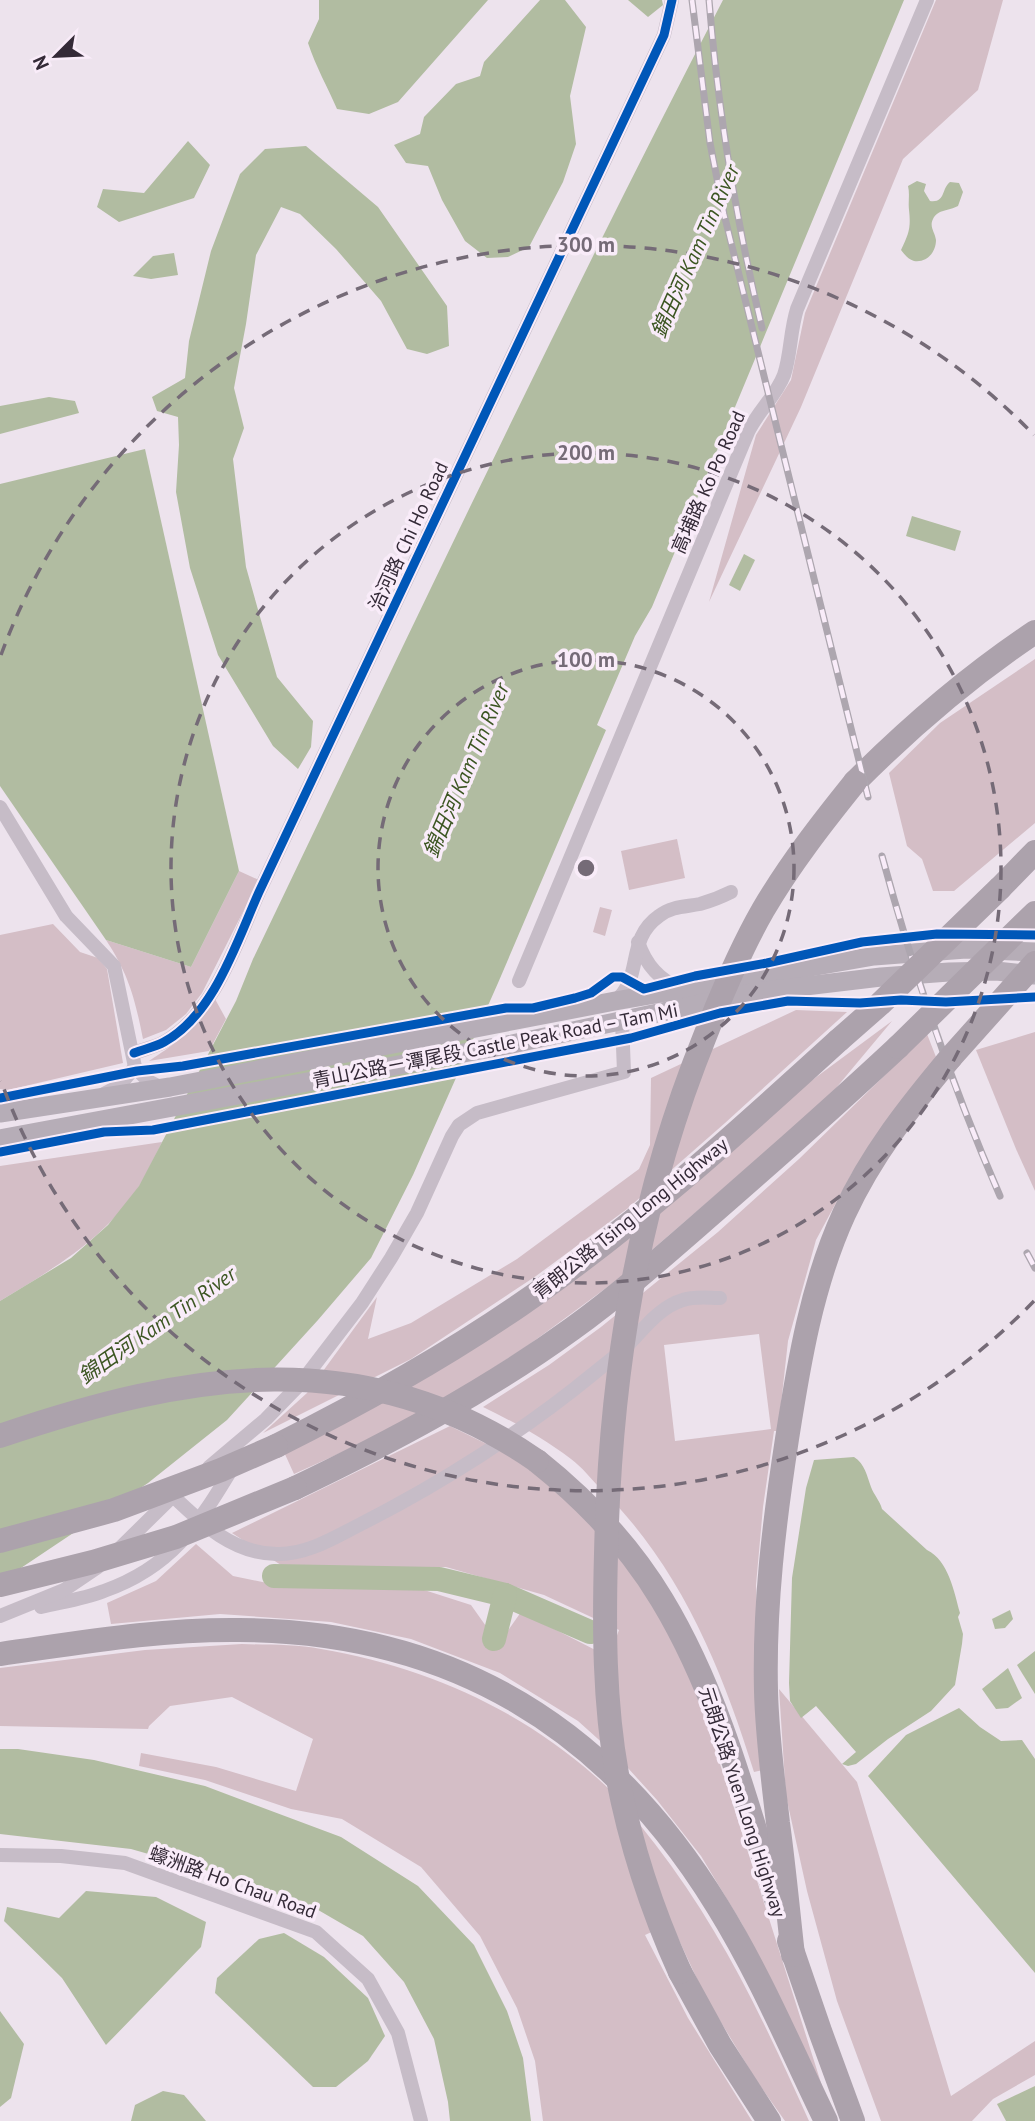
<svg xmlns="http://www.w3.org/2000/svg" width="1035" height="2121" font-family="'PT Sans','Noto Sans TC',sans-serif">
  <style>
    .green { fill: #d4bec6; fill-rule: evenodd }
    .water { fill: #b1bca1 }
    .lines { fill: none; stroke-linecap: round; stroke-linejoin: round }
    .river { stroke: #b1bca1; stroke-width: 24 }
    .minor { stroke: #c6bcc7; stroke-width: 14 }
    .secondary { stroke: #b6adb7; stroke-width: 19 }
    .motorway { stroke: #aca2ac; stroke-width: 24 }
    .rail-casing { stroke: #ada6af; stroke-width: 7 }
    .rail { stroke: #f9ecf9; stroke-width: 4.5; stroke-dasharray: 13; stroke-linecap: butt }
    .motorway-bridge { stroke: #aca2ac; stroke-width: 24 }
    .cycleway-casing { stroke: #f9ecf9; stroke-width: 13 }
    .cycleway { stroke: #0057b8; stroke-width: 9 }
    .ring { fill: none; stroke: #756b77; stroke-width: 3.5; stroke-dasharray: 12 9 }
    .labels { text-anchor: middle; dominant-baseline: central; stroke-width: 7; stroke-linejoin: round; paint-order: stroke }
    .street-label { font-size: 19px; fill: #342a37; stroke: #f9ecf9 }
    .water-label { font-size: 21px; font-style: italic; fill: #3c5622; stroke: #f9ecf9 }
    .centre { fill: #756b77; stroke: #f9ecf9; stroke-width: 3.5 }
    .ring-label { font-size: 21px; text-anchor: middle; font-weight: bold; fill: #756b77; stroke: #f9ecf9; stroke-width: 7; stroke-linejoin: round; paint-order: stroke }
  </style>
  <rect width="100%" height="100%" fill="#ede3ed"/>
  <g class="green">
    <polygon points="936,0 1003,0 978,90 903,159 801,407 709,602 756,435 791,380 805,313"/>
    <polygon points="1035,659 1035,823 954,891 933,891 922,859 907,846 889,773 940,723"/>
    <polygon points="677,839 685,878 629,890 621,851"/>
    <path d="M239,871L259,880L202,993L186,1014L166,1030L143,1039C135,999 129,975 106,940L191,967Z"/>
    <polygon points="600,907 612,910 605,936 593,932"/>
    <polygon points="53,924 80,952 98,958 107,969 123,1063 8,1090 0,1089 0,935"/>
    <path d="M215,999L226,1019L209,1051L149,1061C180,1041 194,1030 215,999Z"/>
    <polygon points="796,1010 847,1012 725,1123 627,1209 536,1276 411,1359 263,1433 307,1393 377,1297 368,1339 411,1323 517,1259 639,1169 650,1145 651,1078"/>
    <polygon points="892,1021 826,1100 617,1280 530,1344 443,1401 378,1436 294,1474 284,1452 364,1412"/>
    <polygon points="1035,1032 1035,1191 1016,1149 976,1050"/>
    <path d="M927,1034L936,1057L852,1173L816,1240L788,1341L778,1431H774L763,1507L756,1585L763,1770L754,1772C722,1669 680,1566 601,1489C591,1479 582,1467 571,1459C543,1438 514,1422 483,1407L549,1365L601,1327L718,1232L799,1159ZM759,1334L771,1429L675,1441L664,1345Z"/>
    <path d="M162,1142C155,1156 148,1171 140,1185C105,1239 53,1269 0,1301V1166Z"/>
    <polygon points="450,1426 509,1455 566,1496 616,1548 656,1607 689,1673 722,1770 822,2086 742,1924 701,1856 657,1800 617,1756 578,1721 500,1673 411,1639 331,1622 220,1614 111,1624 107,1603 156,1581 196,1544 233,1576 272,1584 421,1589 471,1605 488,1629 483,1643 495,1649 521,1612 609,1657 619,1630 544,1595 446,1567 284,1567 232,1533"/>
    <path d="M242,1644C268,1645 296,1644 321,1649C423,1666 518,1708 596,1777C618,1796 637,1821 655,1844C721,1929 765,2023 809,2121H785L756,2080L705,1996L671,1923L645,1935L688,2018L752,2121H543L535,2061L517,2008L480,1936L421,1867L342,1819L291,1809L205,1780L139,1766L141,1753L216,1767L296,1791L313,1739L232,1697L170,1706L149,1726L148,1729L0,1726V1668L145,1650Z"/>
    <polygon points="779,1689 857,1782 951,2096 1035,2041 1035,2075 993,2099 972,2121 881,2121 837,2001 807,1891 786,1796"/>
  </g>
  <g class="water">
    <path d="M319,0H488L398,102L369,114L337,109C327,86 316,67 308,43L319,19Z"/>
    <polygon points="540,0 565,0 586,27 570,96 576,144 563,182 529,247 508,257 487,258 465,241 442,200 428,166 406,163 394,145 420,134 424,117 456,84 480,76 484,62"/>
    <polygon points="628,0 662,0 663,5 648,17"/>
    <path d="M723,0H904L652,607L635,636L597,725L606,730L498,983L413,1175L371,1258L318,1320L227,1420L148,1483L0,1582V1301L71,1258L108,1225L139,1186L236,1001L253,959C407,638 559,316 723,0Z"/>
    <polygon points="188,141 210,165 194,198 119,222 97,207 103,189 144,193"/>
    <polygon points="306,146 378,207 447,306 449,346 427,354 407,349 381,301 336,249 300,214 281,207 256,255 246,324 234,388 244,428 233,459 246,567 277,677 313,721 311,747 298,769 273,746 218,655 190,568 176,492 179,445 178,417 157,411 152,397 185,378 189,341 211,251 240,174 265,149"/>
    <path d="M917,181L926,184L924,191L930,201C946,203 941,189 950,182L959,183L963,192L958,206C949,211 938,209 933,219C929,227 935,232 936,240C936,252 927,263 914,261C908,259 905,255 901,250C909,233 911,228 909,210C908,202 910,194 908,186Z"/>
    <polygon points="174,253 178,275 151,279 133,276 153,256"/>
    <polygon points="49,397 75,401 79,413 0,434 0,406"/>
    <polygon points="145,449 239,871 191,967 106,940 0,786 0,484"/>
    <polygon points="912,516 961,531 955,551 906,536"/>
    <polygon points="744,554 755,560 740,591 729,585"/>
    <path d="M854,1457C865,1464 867,1476 871,1487C874,1495 880,1501 882,1509L927,1550C949,1561 954,1592 960,1613L958,1617L963,1634L962,1644L955,1685L931,1711L888,1739L856,1764L848,1766L842,1764L856,1752L816,1706L801,1718L790,1701L789,1683L792,1578L806,1488L814,1460Z"/>
    <polygon points="1010,1610 1013,1619 1005,1628 995,1629 992,1619"/>
    <polygon points="1035,1651 1035,1694 1017,1665"/>
    <polygon points="1008,1668 1022,1698 1008,1708 996,1709 982,1689"/>
    <polygon points="959,1708 980,1727 1001,1741 1022,1740 1035,1759 1035,1973 868,1776 906,1735"/>
    <polygon points="0,1749 18,1749 94,1760 205,1786 341,1837 418,1886 474,1945 507,2011 523,2058 531,2121 450,2121 448,2102 434,2039 404,1982 363,1936 313,1907 222,1875 131,1849 0,1834"/>
    <polygon points="86,1891 156,1897 206,1922 201,1947 106,2045 62,1978 4,1921 7,1907 59,1918"/>
    <polygon points="284,1933 324,1957 368,1998 385,2036 368,2061 336,2087 313,2087 215,1993 217,1978 259,1939"/>
    <polygon points="0,2011 24,2044 11,2098 0,2107"/>
    <polygon points="1035,2086 1035,2121 1006,2121 997,2104"/>
    <polygon points="163,2091 184,2095 206,2121 131,2121 135,2105"/>
  </g>
  <g class="lines">
    <g class="river">
      <polyline points="274,1576 439,1579 505,1595 590,1632"/>
      <polyline points="494,1639 505,1595"/>
    </g>
    <g class="minor">
      <polyline points="0,807 66,916 114,966 135,1067 148,1081 162,1088"/>
      <path d="M638,942C646,965 659,980 681,989"/>
      <path d="M519,981L748,432C758,411 776,396 784,375C791,354 790,331 797,309L927,0"/>
      <path d="M615,1001C644,978 625,940 659,916C672,906 685,907 700,904C711,901 721,897 731,892"/>
      <path d="M134,1053C144,1049 155,1047 164,1042C214,1015 237,941 259,892L664,35L672,0"/>
      <polyline points="104,1094 119,1086 135,1067"/>
      <polyline points="209,1467 266,1419 300,1384 362,1303 391,1258 417,1213 452,1136 459,1125 477,1113 624,1072 622,1021"/>
      <path d="M173,1496C202,1524 234,1554 277,1554C307,1555 335,1537 361,1524C440,1484 525,1430 593,1374C604,1365 616,1356 626,1347C643,1330 659,1307 683,1300C695,1296 708,1298 720,1298"/>
      <polyline points="119,1549 177,1492"/>
      <path d="M41,1607C62,1602 84,1599 104,1591C172,1567 198,1525 233,1467"/>
      <polyline points="0,1616 64,1590 98,1567"/>
      <polyline points="0,1855 61,1856 125,1863 316,1932 368,1979 398,2033 421,2121"/>
    </g>
    <g class="secondary">
      <polyline points="0,1113 170,1087 615,1001 874,956 966,949 1035,952"/>
      <polyline points="0,1139 512,1044 756,992 881,977 949,972 996,971 1034,975"/>
    </g>
    <g class="motorway">
      <path d="M855,782C911,726 969,676 1035,632"/>
      <polyline points="1000,888 1035,852"/>
      <path d="M276,1446C360,1404 443,1358 520,1305C634,1227 737,1133 839,1040"/>
      <path d="M537,1461C586,1500 629,1545 662,1600C717,1691 745,1797 776,1899"/>
      <path d="M295,1488C391,1442 485,1392 572,1329C622,1293 669,1251 715,1211C777,1157 838,1103 898,1047"/>
      <path d="M0,1654C79,1643 158,1629 239,1630C451,1631 608,1727 718,1907C760,1975 791,2049 826,2121"/>
      <polyline points="789,1941 820,2031 853,2121"/>
      <path d="M793,1955C788,1911 784,1867 778,1823C773,1779 767,1735 766,1691C764,1606 774,1523 787,1439C799,1362 812,1284 844,1214C871,1155 910,1106 951,1057"/>
      <polyline points="680,1972 720,2045 769,2121"/>
    </g>
    <defs>
      <g id="rail">
        <polyline points="692,0 710,143 724,214 868,797"/>
        <path d="M709,0C718,111 736,220 762,328"/>
        <path d="M882,856C914,974 951,1084 1000,1196"/>
        <polyline points="1027,1253 1035,1268"/>
      </g>
    </defs>
    <use href="#rail" class="rail-casing"/>
    <use href="#rail" class="rail"/>
    <g class="motorway-bridge">
      <polyline points="839,1040 880,1004 1000,888"/>
      <polyline points="898,1047 1035,913"/>
      <polyline points="951,1057 1035,963"/>
      <path d="M0,1436C188,1372 364,1341 537,1461"/>
      <polyline points="0,1541 114,1510 221,1470 276,1446"/>
      <polyline points="0,1585 93,1562 176,1537 295,1488"/>
      <path d="M680,1972C651,1908 630,1843 617,1774C604,1702 604,1627 606,1554C610,1374 637,1204 705,1036C722,993 740,950 763,910C790,864 822,823 855,782"/>
    </g>
    <defs>
      <g id="cycleway">
        <path d="M134,1053C144,1049 155,1047 164,1042C214,1015 237,941 259,892L664,35L672,0"/>
        <polyline points="0,1098 137,1071 183,1066 506,1008 533,1008 575,998 591,993 613,977 622,977 644,989 695,976 767,963 862,942 937,934 1035,935"/>
        <polyline points="0,1152 104,1132 153,1130 631,1038 720,1013 788,1001 860,1003 901,1000 946,1002 1035,997"/>
      </g>
    </defs>
    <use href="#cycleway" class="cycleway-casing"/>
    <use href="#cycleway" class="cycleway"/>
  </g>
  <g class="ring">
    <circle cx="586" cy="868" r="208"/>
    <circle cx="586" cy="868" r="415"/>
    <path d="M1034 1301A623 623 0 0 1 1 1081M1 655A623 623 0 0 1 1034 435"/>
  </g>
  <g class="labels">
    <g class="street-label">
      <text transform="translate(708 482) rotate(-66)">高埔路 Ko Po Road</text>
      <text transform="translate(408 536) rotate(-65)">治河路 Chi Ho Road</text>
      <text transform="translate(495 1045) rotate(-11)">青山公路－潭尾段 Castle Peak Road – Tam Mi</text>
      <text transform="translate(630 1218) rotate(-39)">青朗公路 Tsing Long Highway</text>
      <text transform="translate(743 1802) rotate(72)">元朗公路 Yuen Long Highway</text>
      <text transform="translate(233 1882) rotate(20)">蠔洲路 Ho Chau Road</text>
    </g>
    <g class="water-label">
      <text transform="translate(695 251) rotate(-66)">錦田河 Kam Tin River</text>
      <text transform="translate(466 770) rotate(-67)">錦田河 Kam Tin River</text>
      <text transform="translate(157 1325) rotate(-35)">錦田河 Kam Tin River</text>
    </g>
  </g>
  <circle cx="586" cy="868" r="10" class="centre"/>
  <g class="ring-label">
    <text x="586" y="252">300 m</text>
    <text x="586" y="460">200 m</text>
    <text x="586" y="667">100 m</text>
  </g>
  <g transform="translate(56 56) rotate(246)" stroke="#f9ecf9" stroke-width="5" paint-order="stroke">
  <path d="M0-5L12 26L0 18L-12 26Z" fill="#342a37"/>
  <text y="-10" font-size="19" font-weight="bold" text-anchor="middle" fill="#342a37">N</text>
  </g>
</svg>
